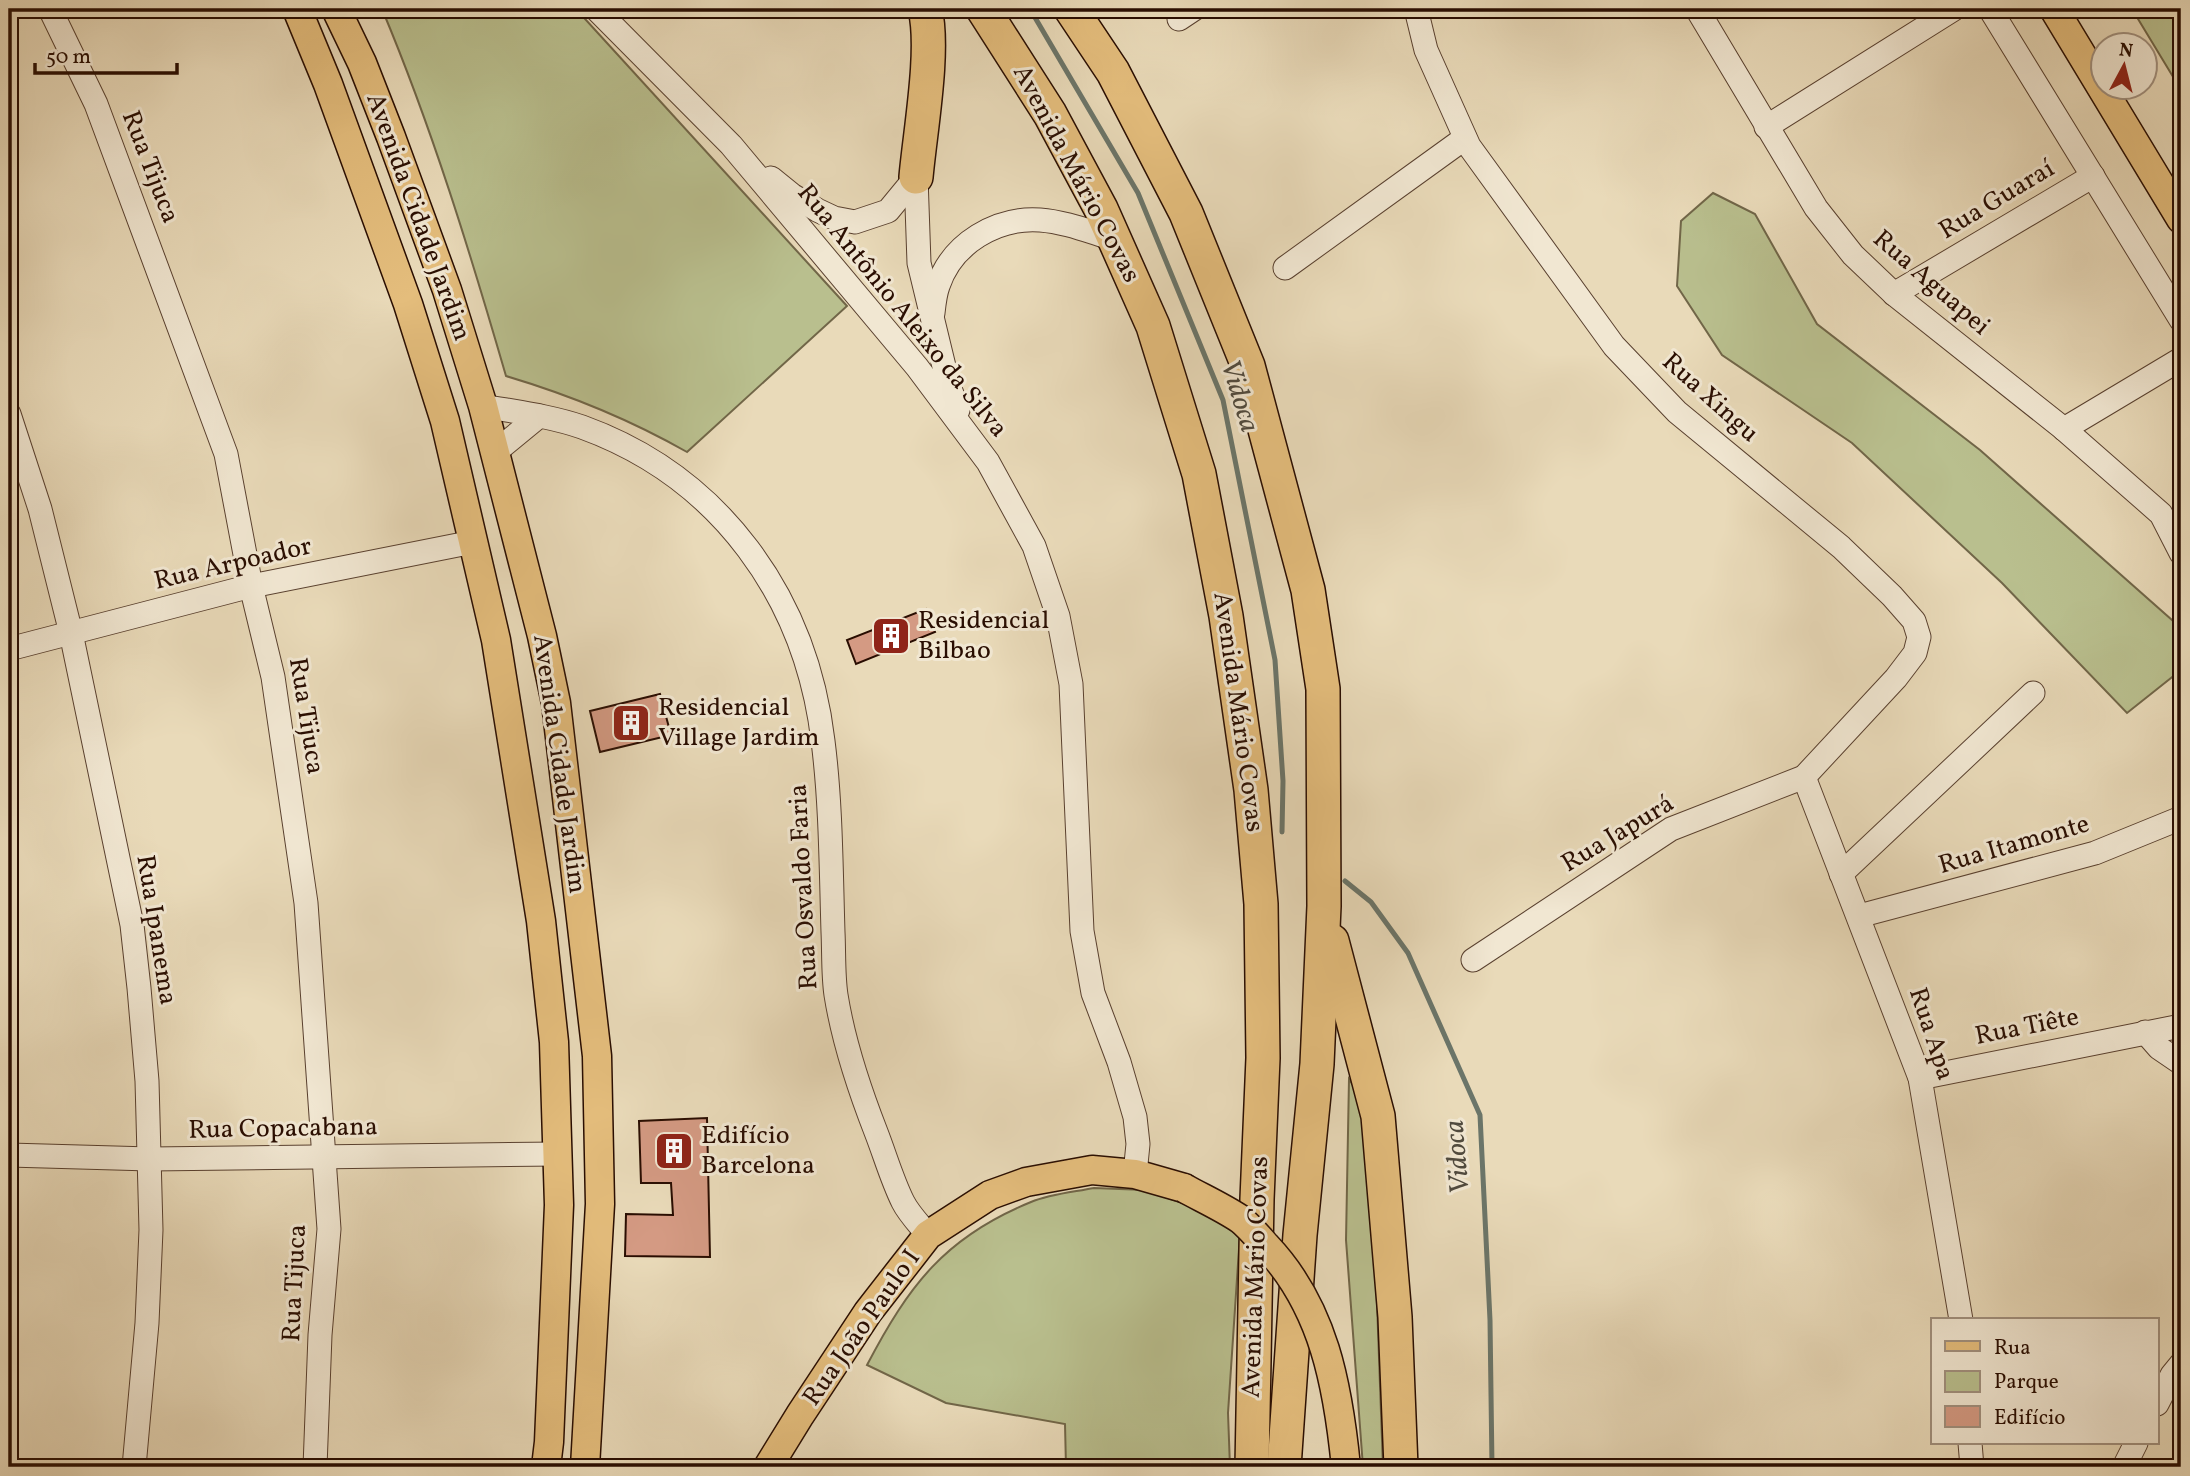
<svg xmlns="http://www.w3.org/2000/svg" width="2190" height="1476" font-family="Vollkorn,serif">
  <style>
    .green { fill: #b9bf8e; stroke: #716648; stroke-width: 2 }
    .lines { fill: none; stroke-linecap: round; stroke-linejoin: round }
    .stream { stroke: #6b7569; stroke-width: 5 }
    .building { fill: #d49a83; stroke: #290d01; stroke-width: 2 }
    .minor-casing { stroke: #59402f; stroke-width: 25 }
    .major-casing { stroke: #290d01; stroke-width: 31 }
    .highway-casing { stroke: #290d01; stroke-width: 36 }
    .minor { stroke: #f1e7d2; stroke-width: 23 }
    .major { stroke: #e4bd7c; stroke-width: 28 }
    .highway { stroke: #e4bd7c; stroke-width: 33 }
    .major-bridge-casing { stroke: #290d01; stroke-width: 31; stroke-linecap: butt }
    .major-bridge { stroke: #e4bd7c; stroke-width: 28 }
    .labels { text-anchor: middle; dominant-baseline: central; stroke-width: 6; stroke-linejoin: round; paint-order: stroke }
    .street-label { font-size: 26px; fill: #290d01; stroke: #f1e7d2 }
    .poi-label { font-size: 26px; fill: #290d01; stroke: #f1e7d2; text-anchor: start }
    .water-label { font-size: 28px; font-style: italic; fill: #504a3e; stroke: #f1e7d2 }
  </style>
  <rect width="100%" height="100%" fill="#e9dab9"/>
  <filter id="stains"><feTurbulence type="fractalNoise" baseFrequency=".00286" numOctaves="4"/><feColorMatrix values="0 0 0 0 .2 0 0 0 0 .09 0 0 0 0 .02 0 0 0 .5 -.17"/></filter>
  <radialGradient id="worn" r=".72"><stop offset=".6" stop-color="#630" stop-opacity="0"/><stop offset="1" stop-color="#630" stop-opacity=".3"/></radialGradient>
  <g class="green">
    <path d="M382,9H576L847,306L687,452C629,419 570,395 506,376C470,252 432,128 382,9Z"/>
    <polygon points="2132,9 2181,9 2181,90"/>
    <polygon points="1713,193 1755,214 1817,324 1980,450 2181,628 2181,670 2127,713 2002,583 1852,443 1722,355 1677,286 1681,221"/>
    <polygon points="1349,1079 1370,1112 1383,1467 1363,1467 1346,1240"/>
    <path d="M1094,1188L1145,1190L1188,1205L1240,1234L1228,1413L1230,1467H1066L1065,1424L946,1403L867,1365C909,1285 945,1237 1031,1202C1050,1194 1074,1192 1094,1188Z"/>
  </g>
  <g class="lines">
    <g class="stream">
      <polyline points="1030,9 1138,193 1223,400 1275,660 1283,781 1282,832"/>
      <polyline points="1345,881 1371,902 1408,953 1480,1115 1490,1320 1492,1467"/>
    </g>
  </g>
  <g class="building">
    <polygon points="926,609 935,632 856,664 847,640"/>
    <polygon points="660,694 671,735 600,752 590,711"/>
    <polygon points="707,1118 710,1257 625,1256 626,1214 673,1215 671,1183 641,1183 639,1121"/>
  </g>
  <g class="lines">
    <defs>
      <g id="minor">
        <polyline points="50,9 96,104 226,454 251,586 273,677 306,903 329,1229 320,1335 315,1467"/>
        <polyline points="596,9 731,145 917,367 988,462 1034,546 1058,616 1071,684 1082,931 1093,993 1119,1062 1135,1117 1138,1144 1135,1174"/>
        <polyline points="1416,9 1426,50 1469,146 1614,346 1677,412 1841,547 1892,596 1914,621 1919,637 1915,653 1896,678 1804,777 1671,829 1473,960"/>
        <polyline points="1697,9 1816,208 1853,255 1894,294 2064,429 2161,514 2181,553"/>
        <polyline points="1990,9 2181,320"/>
        <polyline points="1179,19 1194,9"/>
        <polyline points="1766,127 1954,9"/>
        <polyline points="916,177 919,263 948,383 958,410"/>
        <polyline points="771,178 792,195 817,210 834,218 855,222 888,211 916,177"/>
        <polyline points="1285,268 1465,138"/>
        <polyline points="1894,294 2093,176"/>
        <path d="M933,313C934,304 935,294 938,286C952,243 997,217 1040,220C1066,222 1090,232 1114,239"/>
        <path d="M483,406C516,412 550,416 582,427C720,477 806,597 823,741C831,804 831,868 833,932C834,952 833,975 836,995C843,1039 860,1091 876,1132C885,1155 892,1180 903,1202C909,1214 920,1225 928,1235"/>
        <polyline points="9,414 40,509 71,633 132,925 139,988 147,1081 151,1230 147,1323 134,1467"/>
        <polyline points="2064,429 2181,359"/>
        <polyline points="494,453 539,416"/>
        <polyline points="9,649 251,586 473,542"/>
        <polyline points="1804,777 1920,1078 1961,1320"/>
        <polyline points="1841,874 2033,693"/>
        <polyline points="1859,916 2095,853 2181,818"/>
        <polyline points="2145,1032 2159,1048 2181,1063"/>
        <polyline points="1920,1078 2181,1026"/>
        <polyline points="9,1155 150,1159 558,1154"/>
        <polyline points="2157,1404 2172,1375 2181,1364"/>
        <polyline points="1970,1443 1972,1467"/>
        <polyline points="2124,1467 2136,1443"/>
      </g>
      <g id="major">
        <polyline points="297,9 328,84 408,304 445,421 496,640 541,921 554,1042 559,1205 549,1442 546,1467"/>
        <polyline points="336,9 362,63 391,137 447,290 483,406 542,636 556,703 597,1056 600,1204 585,1467"/>
        <polyline points="2054,9 2181,219"/>
        <polyline points="768,1467 800,1415 868,1312 928,1235 990,1195 1026,1182 1092,1170 1135,1174 1184,1188"/>
      </g>
      <g id="highway">
        <polyline points="983,9 1050,114 1101,209 1153,326 1199,474 1226,616 1251,790 1261,904 1263,1058 1257,1199 1252,1467"/>
        <polyline points="1071,9 1113,72 1186,213 1248,366 1308,590 1323,689 1324,906 1317,1064 1300,1235 1284,1467"/>
        <path d="M916,177C920,132 935,50 925,9"/>
        <polyline points="1332,941 1378,1116 1395,1317 1401,1467"/>
      </g>
    </defs>
    <use href="#minor" class="minor-casing"/>
    <use href="#major" class="major-casing"/>
    <use href="#highway" class="highway-casing"/>
    <use href="#minor" class="minor"/>
    <use href="#major" class="major"/>
    <use href="#highway" class="highway"/>
    <defs>
      <path id="major-bridge" d="M1184,1188C1202,1198 1222,1207 1240,1219C1249,1226 1258,1237 1266,1246C1324,1307 1338,1386 1346,1467"/>
    </defs>
    <use href="#major-bridge" class="major-bridge-casing"/>
    <use href="#major-bridge" class="major-bridge"/>
  </g>
  <defs>
    <symbol id="building-square" viewBox="-11 -11 22 22"><rect x="-9" y="-9" width="18" height="18" rx="4" fill="#8f2418" stroke="#f1e7d2"/><path d="M-4-6H4V6H1V3H-1V6H-4ZM-2.5-4.3h1.7v1.8h-1.7ZM.8-4.3h1.7v1.8H.8ZM-2.5-1h1.7V.8h-1.7ZM.8-1h1.7V.8H.8Z" fill="#fff"/></symbol>
  </defs>
  <g fill-rule="evenodd">
    <use href="#building-square" x="869" y="614" width="44" height="44"/>
    <use href="#building-square" x="609" y="701" width="44" height="44"/>
    <use href="#building-square" x="652" y="1129" width="44" height="44"/>
  </g>
  <g class="labels">
    <g class="street-label">
      <text transform="translate(150 167) rotate(69)">Rua Tijuca</text>
      <text transform="translate(1076 174) rotate(62)">Avenida Mário Covas</text>
      <text transform="translate(1997 200) rotate(-31)">Rua Guaraí</text>
      <text transform="translate(418 217) rotate(70)">Avenida Cidade Jardim</text>
      <text transform="translate(1931 283) rotate(41)">Rua Aguapei</text>
      <text transform="translate(902 311) rotate(51)">Rua Antônio Aleixo da Silva</text>
      <text transform="translate(1710 398) rotate(42)">Rua Xingu</text>
      <text transform="translate(233 564) rotate(-13)">Rua Arpoador</text>
      <text transform="translate(1238 712) rotate(82)">Avenida Mário Covas</text>
      <text transform="translate(306 716) rotate(81)">Rua Tijuca</text>
      <text transform="translate(559 764) rotate(82)">Avenida Cidade Jardim</text>
      <text transform="translate(1618 834) rotate(-31)">Rua Japurá</text>
      <text transform="translate(2014 845) rotate(-16)">Rua Itamonte</text>
      <text transform="translate(804 887) rotate(-93)">Rua Osvaldo Faria</text>
      <text transform="translate(156 930) rotate(81)">Rua Ipanema</text>
      <text transform="translate(2027 1027) rotate(-11)">Rua Tiête</text>
      <text transform="translate(1931 1034) rotate(72)">Rua Apa</text>
      <text transform="translate(283 1129) rotate(-1)">Rua Copacabana</text>
      <text transform="translate(1256 1277) rotate(-88)">Avenida Mário Covas</text>
      <text transform="translate(295 1283) rotate(-87)">Rua Tijuca</text>
      <text transform="translate(862 1328) rotate(-55)">Rua João Paulo I</text>
    </g>
    <g class="poi-label">
      <text x="918" y="621">Residencial<tspan x="918" dy="30">Bilbao</tspan></text>
      <text x="658" y="708">Residencial<tspan x="658" dy="30">Village Jardim</tspan></text>
      <text x="701" y="1136">Edifício<tspan x="701" dy="30">Barcelona</tspan></text>
    </g>
    <g class="water-label">
      <text transform="translate(1239 396) rotate(73)">Vidoca</text>
      <text transform="translate(1458 1157) rotate(-95)">Vidoca</text>
    </g>
  </g>
  <rect width="2190" height="1476" fill="none" stroke="#e9dab9" stroke-width="35"/>
  <rect x="10" y="10" width="2169" height="1455" fill="none" stroke="#290d01" stroke-width="3.5"/>
  <rect x="18" y="18" width="2155" height="1441" fill="none" stroke="#290d01" stroke-width="2"/>
  <rect x="1931" y="1318" width="228" height="126" fill="#f1e7d2" stroke="#a1907e" stroke-width="2"/>
  <rect x="1945" y="1341" width="35" height="10" fill="#e4bd7c" stroke="#a1907e" stroke-width="2"/>
  <text x="1994" y="1354" font-size="21" fill="#290d01">Rua</text>
  <rect x="1945" y="1371" width="35" height="21" fill="#b9bf8e" stroke="#a1907e" stroke-width="2"/>
  <text x="1994" y="1388" font-size="21" fill="#290d01">Parque</text>
  <rect x="1945" y="1406" width="35" height="21" fill="#d49a83" stroke="#a1907e" stroke-width="2"/>
  <text x="1994" y="1424" font-size="21" fill="#290d01">Edifício</text>
  <g transform="translate(2124 66) rotate(7)"><circle r="33" fill="#f1e7d2" stroke="#a1907e" stroke-width="2"/>
  <path d="M0-5L12 26L0 18L-12 26Z" fill="#8f2418"/>
  <text y="-10" font-size="19" font-weight="bold" text-anchor="middle" fill="#290d01">N</text>
  </g>
  <path d="M35 63v10h142v-10" fill="none" stroke="#290d01" stroke-width="3.5"/>
  <text x="46" y="63" font-size="21" fill="#290d01" stroke="#f1e7d2" stroke-width="5" paint-order="stroke">50 m</text>
  <rect width="100%" height="100%" filter="url(#stains)"/>
  <rect width="100%" height="100%" fill="url(#worn)"/>
</svg>
